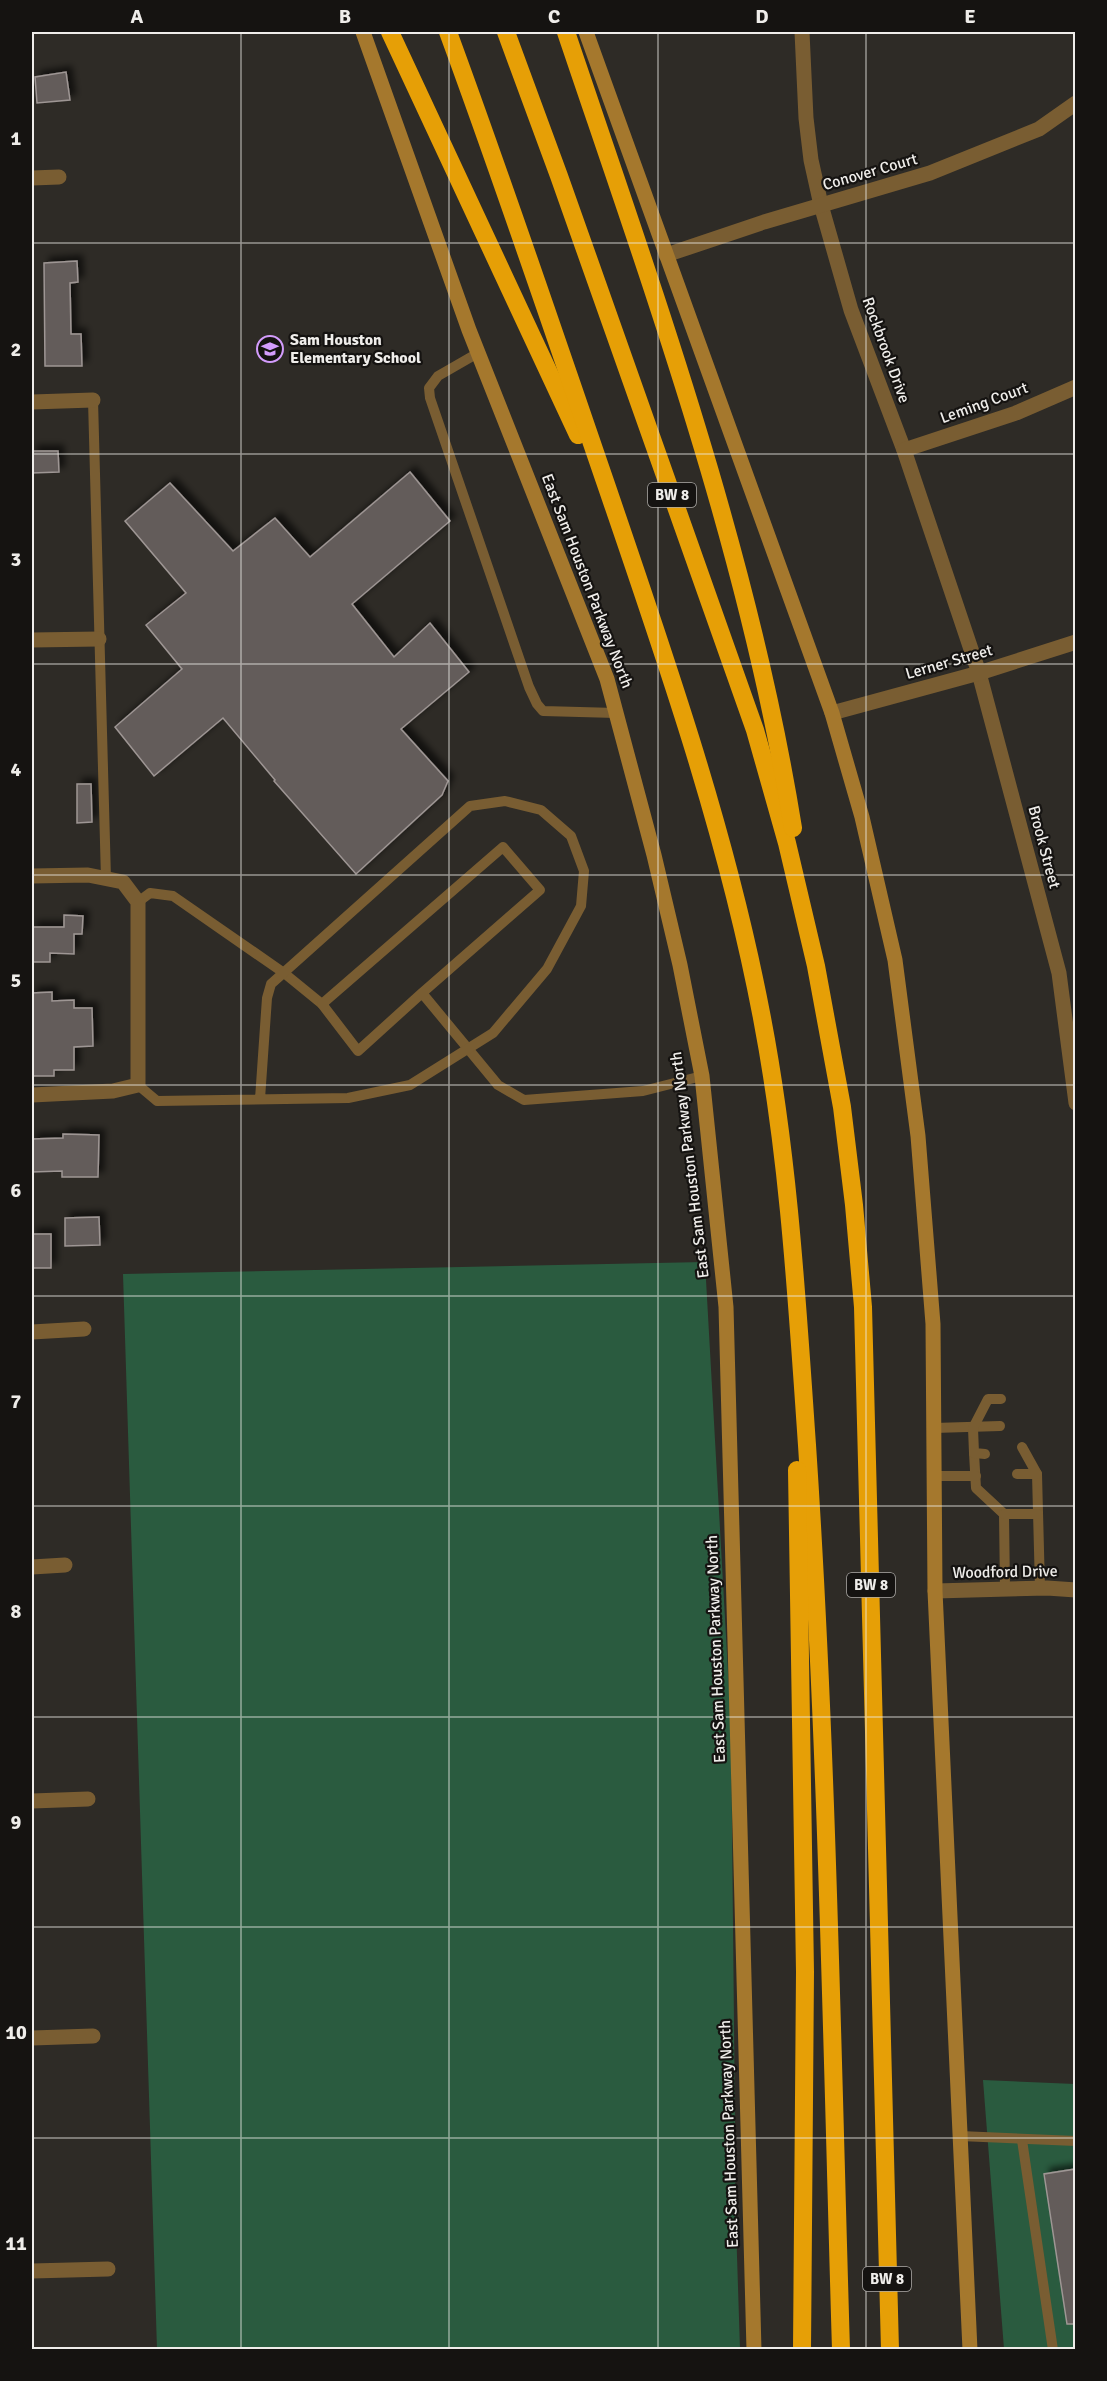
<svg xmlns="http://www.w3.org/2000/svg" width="1107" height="2381" font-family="Signika,sans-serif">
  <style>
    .green { fill: #2a5b3f }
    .building { fill: #635c5a; stroke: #9e9694; stroke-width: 1.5; filter: url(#shadow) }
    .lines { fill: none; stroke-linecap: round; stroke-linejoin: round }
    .service { stroke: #795d32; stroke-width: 10 }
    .minor { stroke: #795d32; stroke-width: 15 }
    .secondary { stroke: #a5782d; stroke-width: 15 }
    .motorway { stroke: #e69f06; stroke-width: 18 }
    .grid { fill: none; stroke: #efedea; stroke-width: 1.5; stroke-opacity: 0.55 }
    .labels { text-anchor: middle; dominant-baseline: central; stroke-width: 4.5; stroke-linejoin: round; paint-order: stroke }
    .shield { fill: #151311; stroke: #aeaca9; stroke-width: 1.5 }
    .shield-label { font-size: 15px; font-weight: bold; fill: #efedea }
    .street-label { font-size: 16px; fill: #efedea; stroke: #151311 }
    .poi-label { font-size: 16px; font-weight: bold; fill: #efedea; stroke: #151311; text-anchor: start }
    .neatline { fill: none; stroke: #efedea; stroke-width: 2 }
    .grid-label { font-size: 20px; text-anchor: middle; font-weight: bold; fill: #efedea }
  </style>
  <defs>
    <filter id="shadow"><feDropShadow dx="5.5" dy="-5.5" stdDeviation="3" flood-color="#0009"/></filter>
  </defs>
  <rect width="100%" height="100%" fill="#2e2b26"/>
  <g class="green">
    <polygon points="705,1262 731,1725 736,2225 740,2349 157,2349 123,1274"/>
    <polygon points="983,2080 1075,2084 1075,2349 1004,2349"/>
  </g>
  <g class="building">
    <polygon points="66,72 70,100 37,103 35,77"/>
    <polygon points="77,261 78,282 70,283 71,334 81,334 82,366 45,366 44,263"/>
    <polygon points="32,451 58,451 59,472 32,473"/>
    <polygon points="410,472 450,521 352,604 394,657 430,623 469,672 401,729 448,781 442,795 356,874 274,781 275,780 223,718 154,776 115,727 182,669 146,625 186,593 125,521 170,483 233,551 275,518 310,557"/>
    <polygon points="77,784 91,784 92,822 77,823"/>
    <polygon points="64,915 83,916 82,934 74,934 74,954 50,953 50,962 32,962 32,927 64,927"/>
    <polygon points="52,992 52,1001 74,1000 74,1008 92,1008 93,1046 74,1047 74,1070 54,1070 54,1076 33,1076 32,993"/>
    <polygon points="63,1134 99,1135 98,1177 62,1177 62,1171 32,1172 32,1139 63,1138"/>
    <polygon points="99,1217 100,1245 65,1246 65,1218"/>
    <rect x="32" y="1234" width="19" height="34"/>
    <polygon points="1076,2169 1076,2324 1067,2324 1044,2174"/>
  </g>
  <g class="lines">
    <g class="service">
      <polyline points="478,353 438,376 429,388 430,398 529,687 537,704 543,711 616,713"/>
      <polyline points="93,400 106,879"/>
      <polyline points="138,902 150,893 173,896 284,973 322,1004"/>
      <polyline points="422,993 358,1051 322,1004 503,847 540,890 422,993 498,1085 524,1100 643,1091 702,1076"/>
      <polyline points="138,1085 157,1101 348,1098 410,1085 493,1033 547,969 581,906 584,871 571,836 541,810 505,801 470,806 271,984 267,998 260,1099"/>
      <polyline points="934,1428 1000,1426"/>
      <polyline points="1022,1447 1037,1474 1040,1588"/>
      <polyline points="974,1453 976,1488 1004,1514 1005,1589"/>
      <polyline points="985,1454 974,1453 973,1428 988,1399 1001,1399"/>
      <polyline points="1017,1474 1037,1474"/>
      <polyline points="934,1476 976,1476"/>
      <polyline points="1004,1514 1038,1514"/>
      <polyline points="960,2136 1076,2141"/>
      <polyline points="1022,2140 1053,2350"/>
    </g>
    <g class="minor">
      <polyline points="802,32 806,118 811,160 821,205 851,310 904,450 979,673 1059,973 1076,1103"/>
      <polyline points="32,178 59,177"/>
      <polyline points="666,255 764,222 930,173 1039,129 1076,103"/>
      <polyline points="32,402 93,400"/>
      <polyline points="904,450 1016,413 1076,387"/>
      <polyline points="32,640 99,639"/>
      <polyline points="832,713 979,673 1076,642"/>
      <polyline points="32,876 88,875 123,882 138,902 138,1085 113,1091 32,1095"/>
      <polyline points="32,1332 84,1329"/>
      <polyline points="32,1567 65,1565"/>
      <polyline points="935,1591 1047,1588 1076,1590"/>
      <polyline points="32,1801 88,1799"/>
      <polyline points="32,2038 93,2036"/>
      <polyline points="32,2271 108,2269"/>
    </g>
    <g class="secondary">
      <polyline points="363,32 469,330 607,679 654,855 680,965 702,1076 726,1307 754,2350"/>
      <polyline points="586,32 832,713 862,817 895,960 918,1136 933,1324 935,1591 970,2350"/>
    </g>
    <g class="motorway">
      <polyline points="390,32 578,435"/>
      <path d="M448,32C504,184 556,339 609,493C668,666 728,838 762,1018C789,1159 797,1302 807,1445C827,1746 832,2048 841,2350"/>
      <polyline points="506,32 559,176 755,730 787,843 816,966 842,1107 854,1205 863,1307 890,2350"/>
      <path d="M566,32C654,293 749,554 793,828"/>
      <polyline points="797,1470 805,1972 802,2350"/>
    </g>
  </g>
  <path class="grid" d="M241,32V2350M449,32V2350M658,32V2350M866,32V2350M32,243H1076M32,454H1076M32,664H1076M32,875H1076M32,1085H1076M32,1296H1076M32,1506H1076M32,1717H1076M32,1927H1076M32,2138H1076"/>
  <defs>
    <symbol id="school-ring" viewBox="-11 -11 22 22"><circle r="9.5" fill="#151311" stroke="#d39cfc" stroke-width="1.5"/><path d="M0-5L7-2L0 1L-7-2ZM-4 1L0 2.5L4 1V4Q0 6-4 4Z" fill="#d39cfc"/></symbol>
  </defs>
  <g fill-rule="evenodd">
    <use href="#school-ring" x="255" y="334" width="30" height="30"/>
  </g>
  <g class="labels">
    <g class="shield">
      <rect x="648" y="483" width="48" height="24" rx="4.5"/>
      <rect x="847" y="1573" width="48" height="24" rx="4.5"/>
      <rect x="863" y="2267" width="48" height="24" rx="4.5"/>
    </g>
    <g class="shield-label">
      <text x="672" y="495">BW 8</text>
      <text x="871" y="1585">BW 8</text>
      <text x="887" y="2279">BW 8</text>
    </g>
    <g class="street-label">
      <text transform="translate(870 172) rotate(-16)">Conover Court</text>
      <text transform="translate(886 350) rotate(70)">Rockbrook Drive</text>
      <text transform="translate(984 403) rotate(-20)">Leming Court</text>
      <text transform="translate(587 581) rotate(69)">East Sam Houston Parkway North</text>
      <text transform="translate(949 662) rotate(-16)">Lerner Street</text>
      <text transform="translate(1044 847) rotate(75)">Brook Street</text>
      <text transform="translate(690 1165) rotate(-97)">East Sam Houston Parkway North</text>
      <text transform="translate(1005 1572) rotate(-1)">Woodford Drive</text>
      <text transform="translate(716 1649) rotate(-92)">East Sam Houston Parkway North</text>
      <text transform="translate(729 2134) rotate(-92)">East Sam Houston Parkway North</text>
    </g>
    <g class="poi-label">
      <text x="290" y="340">Sam Houston<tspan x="290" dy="18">Elementary School</tspan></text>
    </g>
  </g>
  <rect width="1107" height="2381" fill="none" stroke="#151311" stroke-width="66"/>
  <rect x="33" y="33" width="1041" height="2315" class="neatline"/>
  <g class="grid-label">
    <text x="137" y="23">A</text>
    <text x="345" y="23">B</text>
    <text x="554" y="23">C</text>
    <text x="762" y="23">D</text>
    <text x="970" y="23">E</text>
    <text x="16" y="145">1</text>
    <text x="16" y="356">2</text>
    <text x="16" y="566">3</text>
    <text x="16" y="776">4</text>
    <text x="16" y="987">5</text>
    <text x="16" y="1197">6</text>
    <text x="16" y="1408">7</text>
    <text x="16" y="1618">8</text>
    <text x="16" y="1829">9</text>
    <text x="16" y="2039">10</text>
    <text x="16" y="2250">11</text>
  </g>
</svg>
